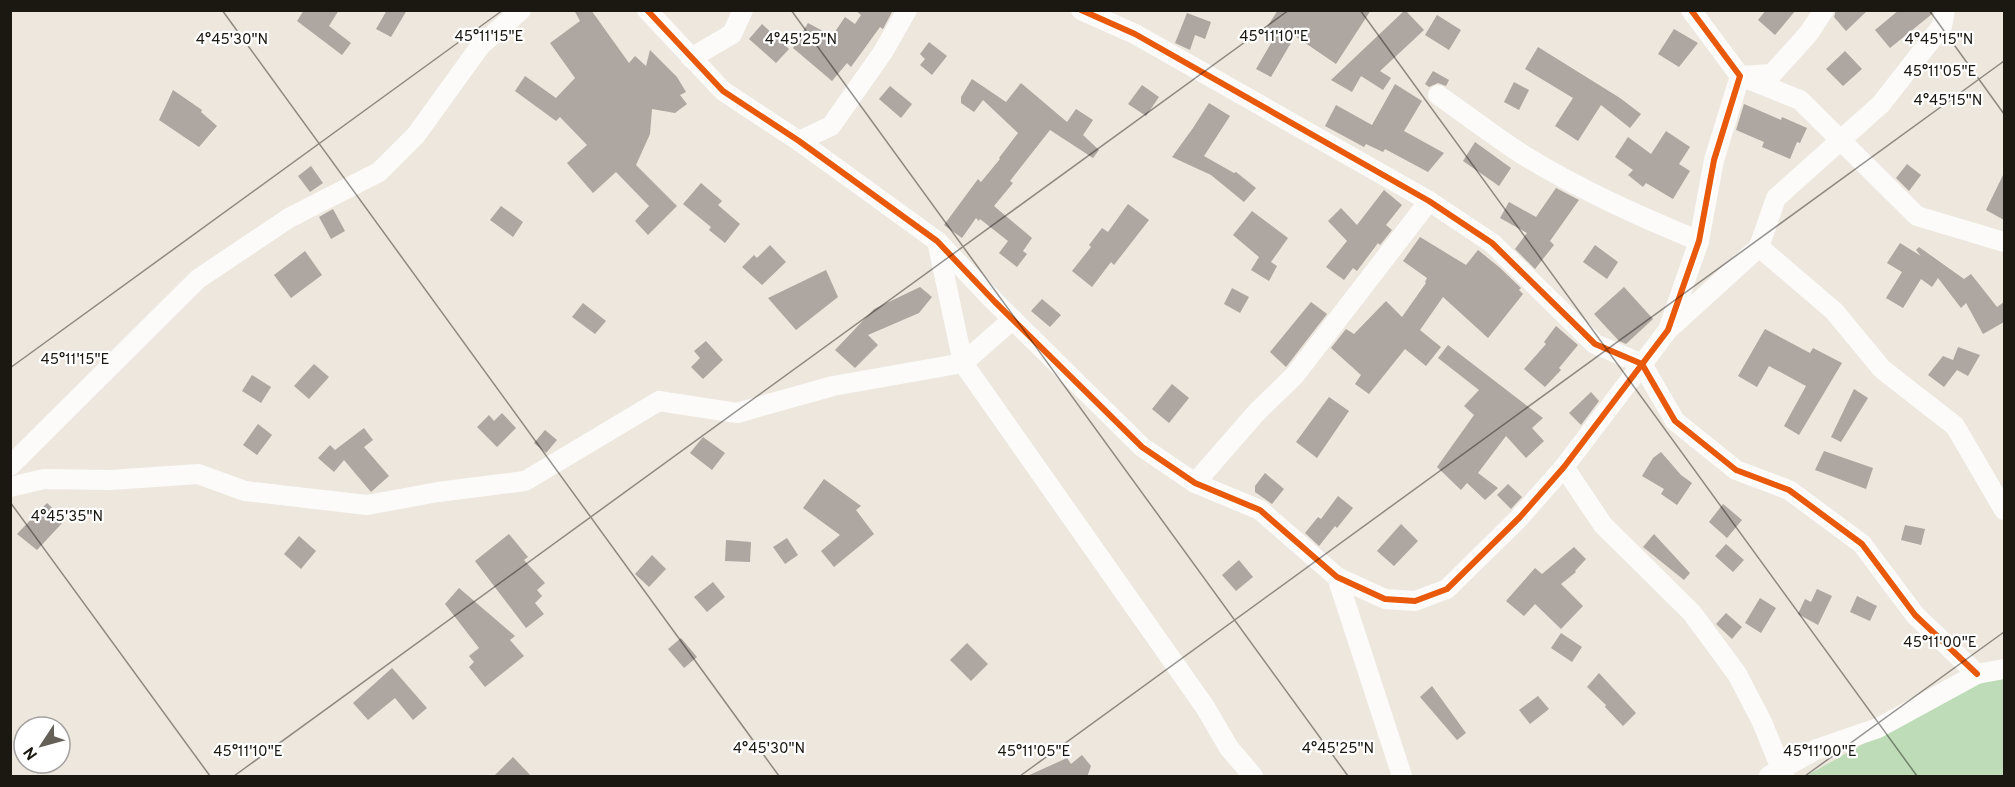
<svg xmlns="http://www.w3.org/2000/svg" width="2015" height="787" font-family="Overpass,sans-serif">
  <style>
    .green { fill: #bddcb7 }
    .building { fill: #ada6a1 }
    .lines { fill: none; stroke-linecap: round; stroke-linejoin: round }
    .street { stroke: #fcfbfa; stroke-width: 20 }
    .cycleway-casing { stroke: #fff; stroke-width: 10 }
    .cycleway { stroke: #e8590c; stroke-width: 6 }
    .ticks { fill: none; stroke: #1b1711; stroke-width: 1.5; stroke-opacity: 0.45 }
    .ticks-label { font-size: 15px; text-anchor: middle; fill: #1b1711; stroke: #fff; stroke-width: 4.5; stroke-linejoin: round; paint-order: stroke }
  </style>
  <rect width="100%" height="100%" fill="#ede7dd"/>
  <polygon class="green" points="2004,665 2004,776 1806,776"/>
  <g class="building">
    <polygon points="304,10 339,10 329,26 351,43 342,55 297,21"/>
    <polygon points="387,10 407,10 391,37 376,29"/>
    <polygon points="574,10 591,10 629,63 635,56 646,66 650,50 677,77 686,92 680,95 687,104 675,113 652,109 650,134 636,165 677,206 648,235 635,221 649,206 616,172 593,193 567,163 587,145 560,117 556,121 515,91 525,76 556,98 575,78 550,43 580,21"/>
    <polygon points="855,10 893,10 883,29 880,27 851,67 847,63 832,81 793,48 808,23 832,36 845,17 855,24 861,15"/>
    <polygon points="1278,10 1371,10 1336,64 1295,36 1271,77 1256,69 1277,33 1267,27"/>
    <polygon points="1405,10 1424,30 1380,71 1391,78 1383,90 1361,76 1352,92 1331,80"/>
    <polygon points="1766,10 1796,10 1775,35 1758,20"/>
    <polygon points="1836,10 1868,10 1846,31 1834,17"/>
    <polygon points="1899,10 1933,10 1932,14 1890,48 1875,30"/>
    <polygon points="1187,13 1211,22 1205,39 1195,35 1190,50 1175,43"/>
    <polygon points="1437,15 1461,30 1449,50 1425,35"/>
    <polygon points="762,24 789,49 776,63 749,39"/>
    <polygon points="1674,29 1698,43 1679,67 1658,54"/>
    <polygon points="929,42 947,56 932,75 920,65 925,59 920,54"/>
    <polygon points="1538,47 1620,98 1641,114 1630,128 1601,105 1578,141 1555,126 1573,98 1525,69"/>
    <polygon points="1845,51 1862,69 1843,86 1826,69"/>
    <polygon points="1433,71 1449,80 1446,86 1438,83 1429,87 1425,84"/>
    <polygon points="972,79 1006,102 1021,83 1067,122 1076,109 1093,120 1083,135 1099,150 1093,158 1050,130 1010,181 1013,183 994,206 1032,238 1023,251 1027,254 1017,267 999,253 1008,241 980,219 979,221 976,218 962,238 944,225 978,179 981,182 1000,159 999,158 1018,133 983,100 974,112 961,103 961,97"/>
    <polygon points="1514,82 1529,90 1519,110 1504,102"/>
    <polygon points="1395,84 1422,101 1404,131 1444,153 1428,172 1385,149 1383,152 1366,144 1364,147 1325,126 1336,105 1372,125"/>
    <polygon points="1142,85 1159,97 1146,116 1128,104"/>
    <polygon points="890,86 912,104 901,118 879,99"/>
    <polygon points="173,90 202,110 201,112 217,126 199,147 159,120"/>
    <polygon points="1209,103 1230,116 1204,156 1234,173 1236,172 1256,188 1244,202 1211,175 1172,157 1193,128"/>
    <polygon points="1744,104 1781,120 1782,117 1807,128 1800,143 1797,142 1790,159 1762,147 1764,142 1736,130"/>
    <polygon points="1666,131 1690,147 1679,164 1690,171 1673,199 1646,183 1643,187 1628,175 1633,170 1615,157 1628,137 1651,154"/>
    <polygon points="1475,142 1511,168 1499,186 1463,161"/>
    <polygon points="1907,164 1921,175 1909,191 1896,178"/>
    <polygon points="311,166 323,183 310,192 298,176"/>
    <polygon points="2004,173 2004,220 1986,210"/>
    <polygon points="701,183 722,201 718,205 740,224 725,243 709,230 711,227 683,204"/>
    <polygon points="1556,188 1579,200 1550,241 1554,245 1535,269 1515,249 1527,233 1500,218 1509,202 1536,217"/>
    <polygon points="1384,190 1402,205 1386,225 1392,230 1380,245 1378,243 1357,271 1353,268 1344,280 1326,267 1347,241 1328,221 1341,208 1357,225"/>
    <polygon points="1128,204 1149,220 1114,265 1111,262 1092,287 1072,271 1091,247 1089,245 1102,228 1108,232"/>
    <polygon points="501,206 523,222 513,237 490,220"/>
    <polygon points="333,209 345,231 331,239 319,217"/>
    <polygon points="1252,211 1288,238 1271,262 1277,266 1269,281 1251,270 1259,257 1233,235"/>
    <polygon points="1420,237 1466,265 1478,250 1499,267 1521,288 1519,290 1523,294 1488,338 1443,297 1420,330 1441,347 1426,366 1405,349 1369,394 1355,384 1361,375 1331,348 1346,329 1354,334 1386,301 1402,317 1426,283 1425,282 1427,278 1403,261"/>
    <polygon points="1900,243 1921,256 1916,250 1919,247 1964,279 1971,274 1997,307 2004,302 2004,322 1983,334 1966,303 1961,308 1938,278 1932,287 1921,279 1903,308 1886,298 1902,272 1887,263"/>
    <polygon points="770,245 786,262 762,285 742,267 754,255 757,258"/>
    <polygon points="1595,245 1618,262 1607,279 1583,262"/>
    <polygon points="305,251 322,275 291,298 274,275"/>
    <polygon points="826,270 838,297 796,330 768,298"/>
    <polygon points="920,287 932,297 919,313 868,335 878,345 855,368 835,350 874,309"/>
    <polygon points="1624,287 1653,319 1626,344 1619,341 1594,314"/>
    <polygon points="1232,288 1249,297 1240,313 1224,304"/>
    <polygon points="1042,299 1061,315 1050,327 1031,311"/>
    <polygon points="1311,302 1327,314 1286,367 1270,352"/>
    <polygon points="583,303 606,321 595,334 572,317"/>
    <polygon points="1556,326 1578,345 1559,368 1561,370 1545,387 1524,369 1546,344 1544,342"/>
    <polygon points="1765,329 1810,353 1813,348 1842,363 1799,435 1784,426 1806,386 1769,366 1757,387 1738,376"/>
    <polygon points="706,341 723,360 703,379 691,367 700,358 694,351"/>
    <polygon points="1448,345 1543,418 1532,428 1544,441 1526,458 1506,436 1478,473 1498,488 1485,500 1467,483 1461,490 1437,467 1474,415 1464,406 1479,390 1438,358"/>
    <polygon points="1958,347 1980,355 1968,376 1957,370 1944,387 1928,375 1943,356 1953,360"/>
    <polygon points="314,364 329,377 309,399 294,386"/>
    <polygon points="252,375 271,387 261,403 242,391"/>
    <polygon points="1172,384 1189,398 1169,423 1152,409"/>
    <polygon points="1854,389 1868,398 1841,442 1831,437"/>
    <polygon points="1591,392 1599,401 1581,425 1569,413"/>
    <polygon points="1329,397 1349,411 1317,458 1296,442"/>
    <polygon points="502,413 516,428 497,447 477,427 489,415 494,421"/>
    <polygon points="258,424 272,435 257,455 243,445"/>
    <polygon points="364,428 373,440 364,447 389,476 371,492 344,460 334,472 318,458 330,445 335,450"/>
    <polygon points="545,430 557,440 546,453 534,443"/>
    <polygon points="703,437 725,453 712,470 690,453"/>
    <polygon points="1824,451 1873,468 1866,489 1815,470"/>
    <polygon points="1661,452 1681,475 1692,483 1677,505 1661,494 1664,489 1642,476 1653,458"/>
    <polygon points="1265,473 1284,489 1272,504 1255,492 1255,486"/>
    <polygon points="824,479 861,506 856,510 874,534 834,567 821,551 840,535 803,508"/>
    <polygon points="1508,484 1522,497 1511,509 1497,495"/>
    <polygon points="1338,496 1353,508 1337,528 1335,526 1319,546 1305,533 1318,517 1321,519"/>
    <polygon points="47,503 65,520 37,550 17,534"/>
    <polygon points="1723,504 1742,520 1727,538 1709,522"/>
    <polygon points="1401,524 1418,541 1394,566 1377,551"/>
    <polygon points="1905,525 1925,529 1921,545 1901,540"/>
    <polygon points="509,534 528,557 524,560 545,583 537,590 542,596 535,603 544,614 526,628 475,561"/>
    <polygon points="1654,534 1690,573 1684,580 1643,547"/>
    <polygon points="299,536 316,551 301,569 284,554"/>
    <polygon points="787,538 798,555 785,564 773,547"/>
    <polygon points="726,540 751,542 750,562 725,561"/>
    <polygon points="1726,544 1744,560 1733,572 1715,556"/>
    <polygon points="1574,547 1586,559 1575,571 1576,572 1561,584 1583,606 1561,629 1535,604 1524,616 1506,601 1535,568 1542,574"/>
    <polygon points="652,555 666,569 649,587 635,574"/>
    <polygon points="1239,560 1253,577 1236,591 1222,575"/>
    <polygon points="713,582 725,597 707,612 694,597"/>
    <polygon points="459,588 515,636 510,640 524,656 485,687 469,667 474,662 469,656 479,648 445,604"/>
    <polygon points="1817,589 1832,596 1818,625 1798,614 1805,599 1811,602"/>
    <polygon points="1857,596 1877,606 1870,621 1850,612"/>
    <polygon points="1760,598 1776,608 1761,633 1745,623"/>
    <polygon points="1726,613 1742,627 1732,639 1716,624"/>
    <polygon points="1561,633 1582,647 1572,662 1551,648"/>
    <polygon points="681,638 697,657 684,668 668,649"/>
    <polygon points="967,643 988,664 971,681 950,660"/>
    <polygon points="392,668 427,708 413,720 395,698 368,720 353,703"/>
    <polygon points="1599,673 1636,713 1623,726 1605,707 1606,705 1587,687"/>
    <polygon points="1432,686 1466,733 1457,740 1420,697"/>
    <polygon points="1538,696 1549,709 1530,724 1519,710"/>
    <polygon points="1082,755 1091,766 1087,777 1025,777 1067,758 1071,764"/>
    <polygon points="513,757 532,777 493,777"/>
  </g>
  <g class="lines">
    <g class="street">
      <polyline points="647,10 723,91 799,141 937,241 995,302 1142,447 1195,483 1260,510 1337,577 1385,599 1415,601 1447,589 1520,517 1564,467 1668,330 1699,241 1714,160 1740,76 1691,10"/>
      <polyline points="1081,10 1135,34 1429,201 1492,243 1595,344 1642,364 1675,421 1736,470 1789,490 1862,544 1915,615 1977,674"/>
      <polyline points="1824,10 1809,33 1772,74 1740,76 1800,100 1917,216 2004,242"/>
      <polyline points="691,58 732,34 743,10"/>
      <path d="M1438,95C1467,115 1495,137 1525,156C1580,190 1639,216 1699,241"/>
      <polyline points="799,141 831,126 883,52 907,10"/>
      <polyline points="937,241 963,363 1205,707 1229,748 1253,776"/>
      <polyline points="1759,247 1776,198 1881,104 1942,26 1945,10"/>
      <polyline points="1671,327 1759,247 1834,311 1882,369 1955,426 2004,510"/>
      <polyline points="10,466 198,279 289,218 379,172 416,135 481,45 521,10"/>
      <polyline points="1564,467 1603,525 1692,613 1737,674 1762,722 1784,776"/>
      <polyline points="1195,483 1256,413 1295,375 1429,201"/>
      <polyline points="10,487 44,479 111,480 198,474 245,491 367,505 438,492 525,481 659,401 737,413 833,386 963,363 1013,319"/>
      <polyline points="1337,577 1402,776"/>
      <polyline points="1769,776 1817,749 1878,728 1977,674 2004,669"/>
    </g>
    <defs>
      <g id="cycleway">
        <polyline points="647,10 723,91 799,141 937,241 995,302 1142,447 1195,483 1260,510 1337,577 1385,599 1415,601 1447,589 1520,517 1564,467 1668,330 1699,241 1714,160 1740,76 1691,10"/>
        <polyline points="1081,10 1135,34 1429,201 1492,243 1595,344 1642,364 1675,421 1736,470 1789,490 1862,544 1915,615 1977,674"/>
      </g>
    </defs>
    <use href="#cycleway" class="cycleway-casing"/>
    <use href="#cycleway" class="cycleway"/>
  </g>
  <path class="ticks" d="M222,10L779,776M791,10L1348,776M1360,10L1917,776M1929,10L2004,114M10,368L503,10M10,502L210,776M234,776L1289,10M1020,776L2004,61M1805,776L2004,632"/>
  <g class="ticks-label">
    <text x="489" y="41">45°11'15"E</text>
    <text x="1274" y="41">45°11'10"E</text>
    <text x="1939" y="44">4°45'15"N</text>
    <text x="232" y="44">4°45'30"N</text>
    <text x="801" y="44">4°45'25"N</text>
    <text x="1940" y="76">45°11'05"E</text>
    <text x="1948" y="105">4°45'15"N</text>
    <text x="75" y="364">45°11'15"E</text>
    <text x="67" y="521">4°45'35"N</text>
    <text x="1940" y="647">45°11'00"E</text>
    <text x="769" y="753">4°45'30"N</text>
    <text x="1338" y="753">4°45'25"N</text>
    <text x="248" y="756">45°11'10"E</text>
    <text x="1034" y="756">45°11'05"E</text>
    <text x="1820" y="756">45°11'00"E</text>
  </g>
  <rect width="2015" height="787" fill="none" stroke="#1b1711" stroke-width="24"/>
  <g transform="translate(42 745) rotate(234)"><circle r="28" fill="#ffffff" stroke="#a4a2a0" stroke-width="1.5"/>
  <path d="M0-4.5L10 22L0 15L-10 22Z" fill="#646058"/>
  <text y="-9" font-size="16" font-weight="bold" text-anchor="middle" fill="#1b1711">N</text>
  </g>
</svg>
